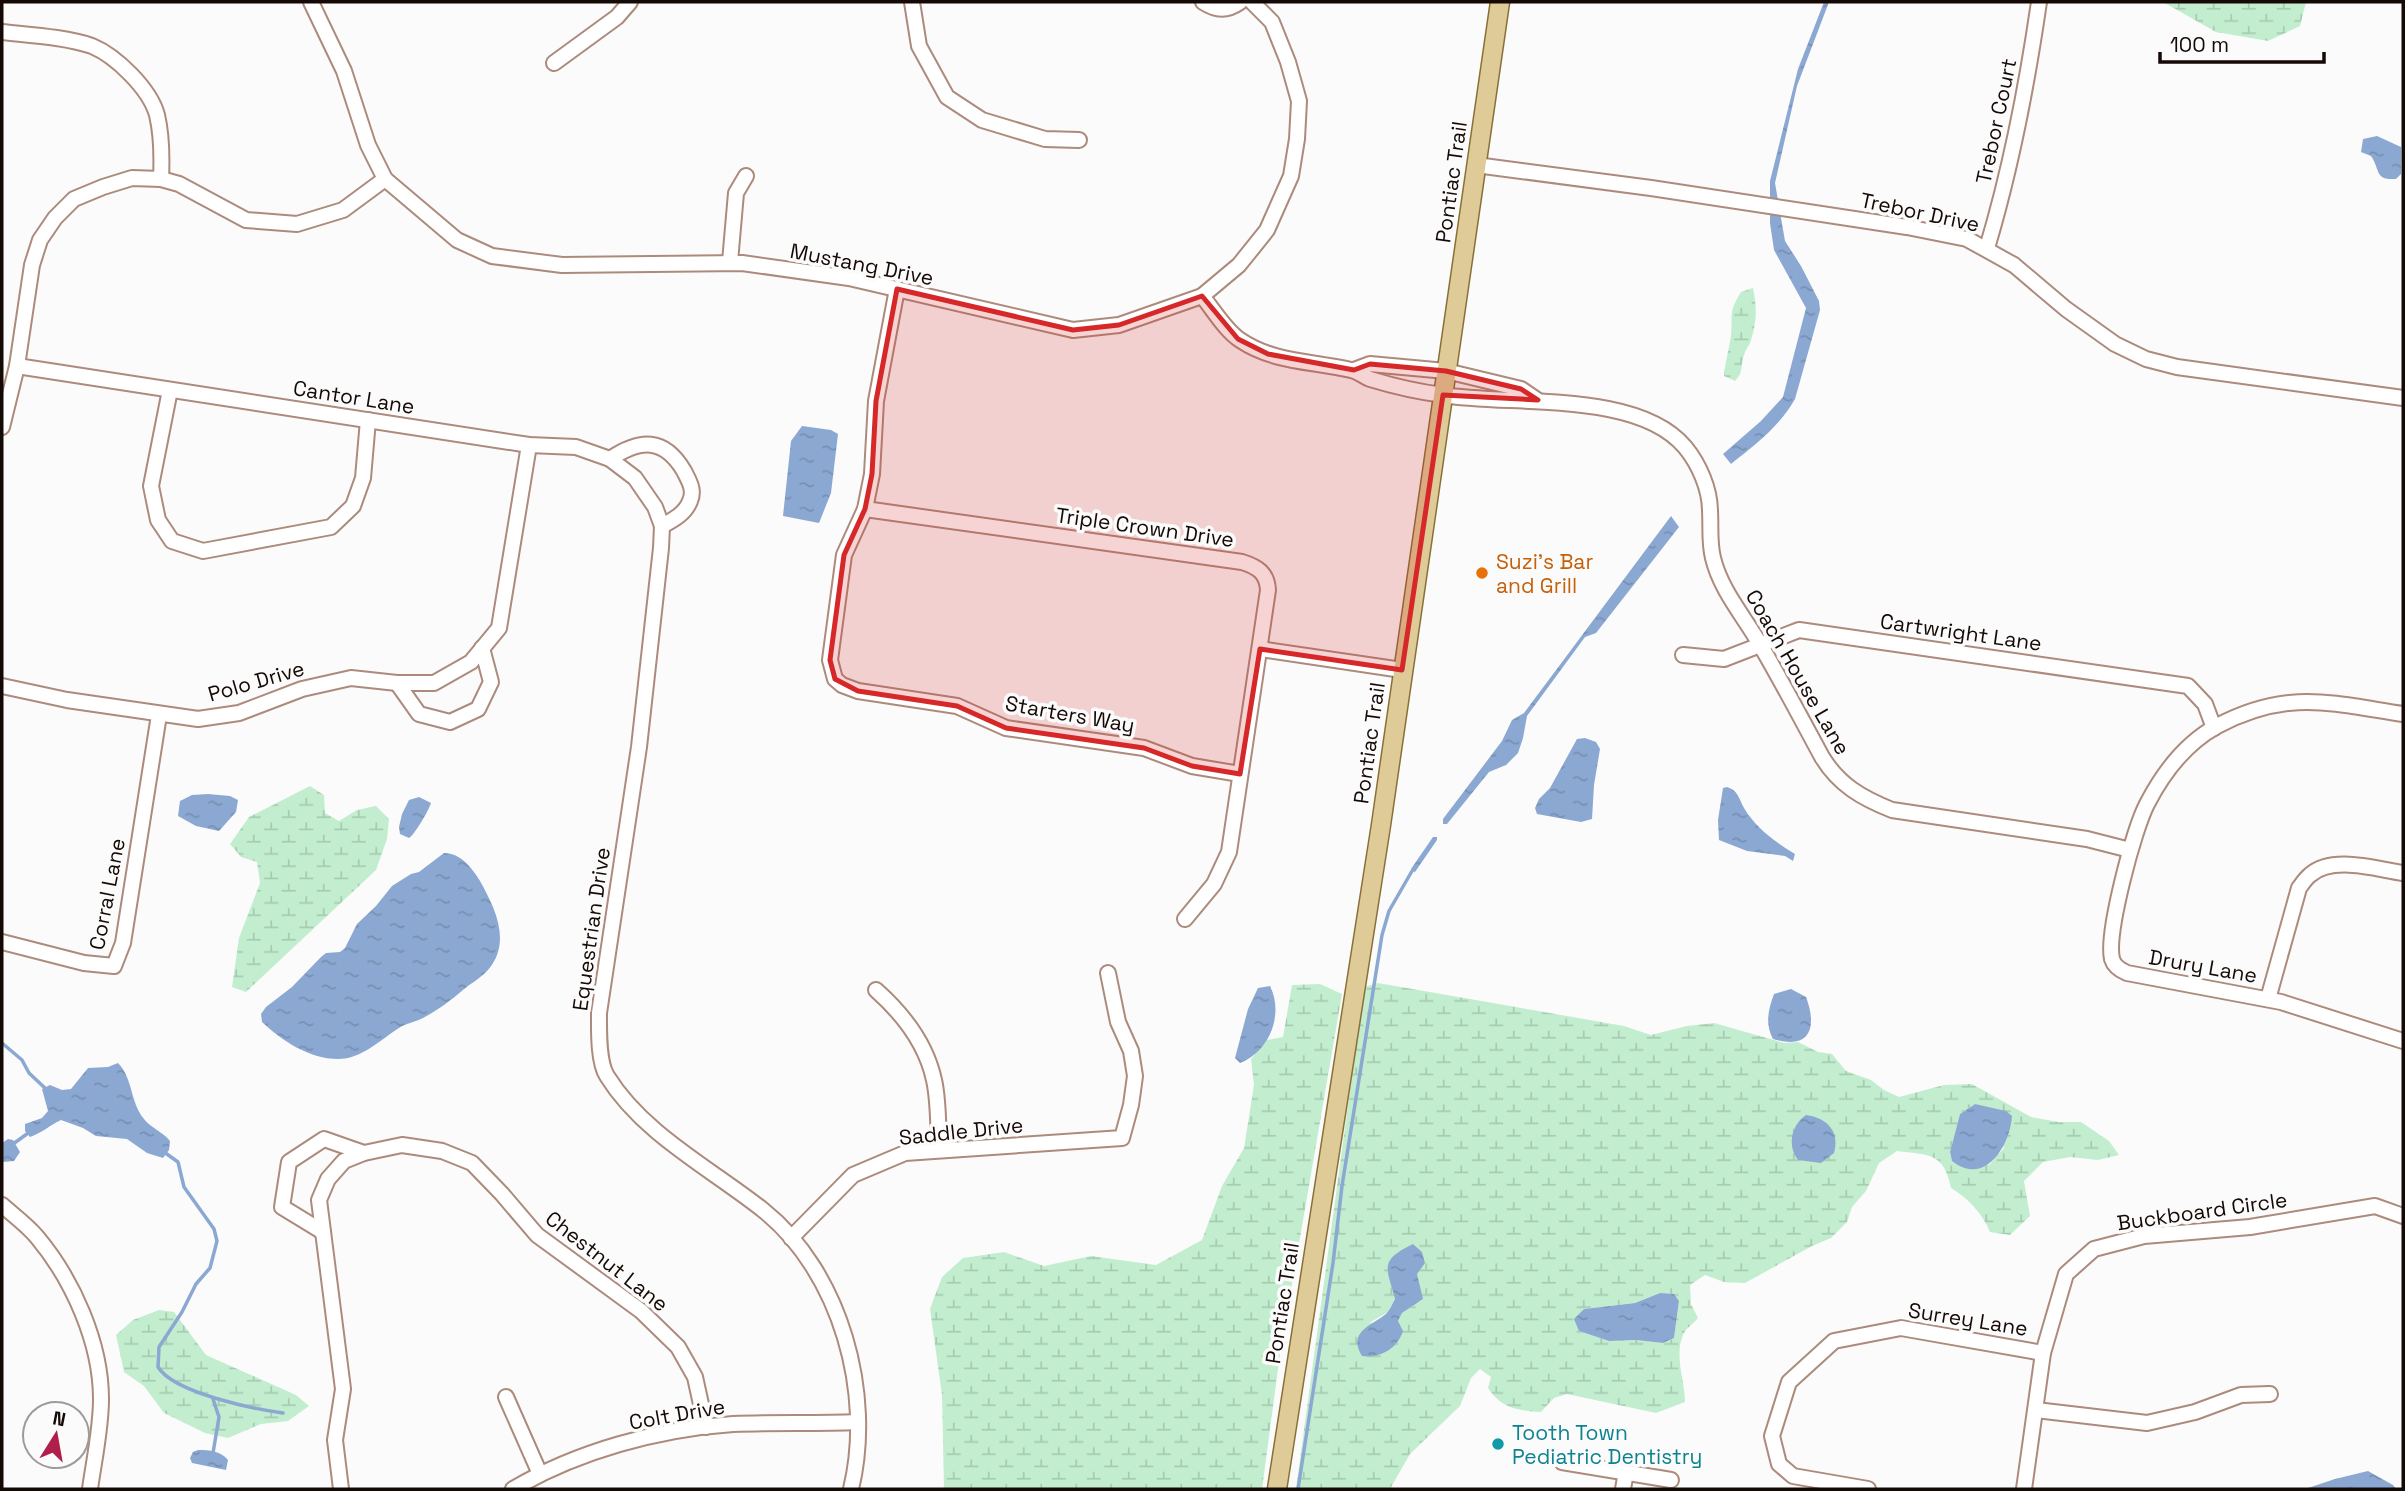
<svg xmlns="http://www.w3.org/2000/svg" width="2405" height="1491" font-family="'Space Grotesk',sans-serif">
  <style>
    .wetland { fill: url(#wetland-marsh); fill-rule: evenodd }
    .water { fill: url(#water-ripples) }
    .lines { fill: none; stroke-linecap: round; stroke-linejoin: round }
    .stream { stroke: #8ba8d2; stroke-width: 3.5 }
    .minor-casing { stroke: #ac8b7d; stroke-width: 18 }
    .major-casing { stroke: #897037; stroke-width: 21 }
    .minor { stroke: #fff; stroke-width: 14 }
    .major { stroke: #decb97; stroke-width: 18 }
    .marked { fill: #d62828; fill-opacity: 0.2; stroke: #d62828; stroke-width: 5; stroke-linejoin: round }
    .food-dot { fill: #e8710a; stroke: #fbfbfb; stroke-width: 2.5 }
    .culture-dot { fill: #0f9aa8; stroke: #fbfbfb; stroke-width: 2.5 }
    .labels { text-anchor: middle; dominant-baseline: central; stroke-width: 7; stroke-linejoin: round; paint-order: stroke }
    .street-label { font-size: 21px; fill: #150905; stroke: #fbfbfb }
    .food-label { font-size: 21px; fill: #c56008; stroke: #fbfbfb; text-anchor: start }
    .culture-label { font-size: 21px; fill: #0d838f; stroke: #fbfbfb; text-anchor: start }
  </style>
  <defs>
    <pattern id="wetland-marsh" width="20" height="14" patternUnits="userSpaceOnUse" patternTransform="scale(1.75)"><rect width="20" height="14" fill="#c2eecf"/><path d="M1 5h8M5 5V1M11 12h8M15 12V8" fill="none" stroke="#a6cbb0"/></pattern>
    <pattern id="water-ripples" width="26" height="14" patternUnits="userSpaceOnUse" patternTransform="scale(1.75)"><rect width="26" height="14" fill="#8ba8d2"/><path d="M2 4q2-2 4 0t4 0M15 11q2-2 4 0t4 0" fill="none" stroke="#778fb3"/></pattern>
  </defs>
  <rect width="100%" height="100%" fill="#fbfbfb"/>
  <g class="wetland">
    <polygon points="2163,2 2306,2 2300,26 2268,41 2216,32"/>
    <path d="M1753,288C1757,306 1757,322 1751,340C1750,345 1745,350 1744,355C1740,367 1744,372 1735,381L1724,376C1725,363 1729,349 1731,336C1733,314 1728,313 1741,292Z"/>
    <polygon points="310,786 324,795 325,813 339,821 357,810 376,806 389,819 387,839 376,870 246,992 232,987 239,938 260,883 257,862 241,857 230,844 249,817"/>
    <path d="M1378,983L1624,1026L1651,1035L1687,1026L1714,1023L1784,1043L1798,1042L1818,1052L1832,1054L1846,1071L1871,1080L1884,1090L1899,1097L1944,1085L1972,1084L2031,1117L2059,1122H2081L2109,1141L2119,1155L2098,1160L2070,1157L2043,1162L2024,1181L2030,1216L2010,1235L1990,1232C1982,1213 1969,1199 1951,1188C1944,1152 1928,1155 1897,1151L1879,1163L1866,1191L1852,1207L1847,1222L1831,1238L1812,1246L1745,1283L1724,1282L1705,1275L1690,1285L1691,1304L1698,1318C1694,1323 1685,1329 1683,1335C1674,1356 1685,1381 1685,1402L1656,1413L1567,1394L1554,1398L1541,1412C1518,1411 1501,1408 1488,1388L1491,1377L1480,1369L1471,1378L1460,1406L1410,1454L1390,1489H1296L1364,987ZM1975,1104L2004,1148L1989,1165L1952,1161L1950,1152L1960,1114ZM1392,1287L1423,1299L1402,1313L1398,1321L1369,1323L1388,1312L1395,1299ZM1660,1293L1674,1294L1679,1301L1674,1338L1663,1343L1636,1340L1609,1341L1579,1331L1584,1309L1635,1303Z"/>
    <polygon points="1320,984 1342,994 1280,1354 1262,1489 944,1489 942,1395 930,1309 942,1277 963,1258 1004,1252 1044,1266 1091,1256 1156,1265 1202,1240 1222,1186 1244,1148 1254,1085 1251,1059 1267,1040 1283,1037 1292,985"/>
    <polygon points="159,1310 174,1312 206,1355 296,1395 309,1406 288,1421 261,1424 228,1438 205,1433 164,1413 144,1386 124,1372 116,1335 133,1320"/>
  </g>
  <g class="water">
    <path d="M1824,2H1829L1797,86L1775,183L1785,241L1801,266L1819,301L1820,310L1795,399C1780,426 1755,445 1731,464L1723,454L1761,421L1783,397L1806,308L1774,250L1770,223V181L1798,69Z"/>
    <path d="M2377,136L2401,147V174L2396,179C2374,180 2381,171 2371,156L2361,152L2363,139Z"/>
    <polygon points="802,426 831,430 838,434 831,493 819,523 783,516 791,441"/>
    <polygon points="1671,516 1679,527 1596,633 1585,637 1527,716 1523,738 1518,753 1506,765 1489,772 1447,824 1443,824 1443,819 1502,741 1512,720 1524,713"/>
    <polygon points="1585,738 1596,742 1600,749 1594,785 1592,819 1581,822 1537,814 1535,808 1539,799 1550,788 1577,739"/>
    <path d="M1727,787C1738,790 1739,799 1744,808C1756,828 1775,842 1795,854L1793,861L1785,856L1747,851L1719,840L1718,820L1723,788Z"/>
    <polygon points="192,795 208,794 230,796 238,800 236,812 219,831 196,826 178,816 180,801"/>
    <path d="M419,797L431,803C429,810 415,834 409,838L400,834L399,827L402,814L409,800Z"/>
    <polygon points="1433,837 1437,837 1437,840 1415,872 1412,871 1411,869"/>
    <path d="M444,853C461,853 472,868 480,881C495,908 512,942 488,970C481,978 471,983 463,990C450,1001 438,1010 423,1018C416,1022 406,1023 399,1028C380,1040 362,1059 338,1059C310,1059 282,1041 262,1022L261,1014L266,1007L292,987L321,957L326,953L340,952L345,948L357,924L376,906L392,886L411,874L419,872Z"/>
    <path d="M1270,986C1284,1014 1270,1051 1240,1063L1235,1058L1248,1009L1258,988Z"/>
    <path d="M1791,989L1806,997C1818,1029 1809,1050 1773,1039C1765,1024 1768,1010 1774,994Z"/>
    <path d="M118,1063C133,1078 130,1102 144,1119C151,1128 163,1132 170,1141L169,1150L163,1158L147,1153L127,1139L96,1136L83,1128L61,1120C50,1125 42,1133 30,1137L25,1131V1124L42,1118L48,1111L42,1089L50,1085L62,1090L71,1089L88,1068L108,1067Z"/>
    <path d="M1975,1104L2006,1111L2012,1116C2010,1146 1985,1187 1952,1161L1950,1152L1960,1114Z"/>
    <path d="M1806,1115C1827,1118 1840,1131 1834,1153L1821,1163L1798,1160C1787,1146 1791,1125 1806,1115Z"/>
    <polygon points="8,1139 13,1140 20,1152 14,1161 2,1162 2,1143"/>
    <path d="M1413,1244L1422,1252L1425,1263L1417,1274L1423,1299L1402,1313L1398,1321L1403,1331C1397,1349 1381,1358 1362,1356C1347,1332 1372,1325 1386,1314C1390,1310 1392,1304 1395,1299C1387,1268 1378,1261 1413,1244Z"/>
    <polygon points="1660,1293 1674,1294 1679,1301 1674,1338 1663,1343 1636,1340 1609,1341 1579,1331 1574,1319 1584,1309 1635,1303"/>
    <path d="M198,1450C210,1450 221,1451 228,1460L226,1470L192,1463L190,1458L193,1452Z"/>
    <polygon points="2368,1471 2393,1485 2396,1489 2305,1489 2335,1479"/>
  </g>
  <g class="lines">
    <g class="stream">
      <polyline points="2,1043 22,1060 29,1073 46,1089"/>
      <polyline points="13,1144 31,1131"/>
      <path d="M164,1152L178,1162L184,1187L214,1229L217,1241L210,1268L196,1284L182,1312L159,1347L158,1367C174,1393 254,1409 283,1413"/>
      <polyline points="213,1399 219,1417 213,1453"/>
      <polyline points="1298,1489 1333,1263 1342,1186 1382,935 1389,911 1412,871"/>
    </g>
    <defs>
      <g id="minor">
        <polyline points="311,2 344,71 368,145 385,179 457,240 492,256 562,265 742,263 849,278 1073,330 1119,325 1202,296 1239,265 1267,230 1291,176 1297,139 1299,101 1288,62 1272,22 1252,2"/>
        <polyline points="912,2 919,46 947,97 982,120 1045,139 1079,140"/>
        <path d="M1203,2C1217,11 1227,11 1240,2"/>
        <path d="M2,32C29,35 66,37 92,46C116,56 150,89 157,115C162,136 162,157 161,179"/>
        <polyline points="554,63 617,17 630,2"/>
        <polyline points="1476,165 1651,188 1907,227 1967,239 2014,265 2066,309 2115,344 2146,359 2177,367 2403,398"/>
        <path d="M1987,248C2011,168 2027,85 2039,2"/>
        <polyline points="730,262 736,193 746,176"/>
        <polyline points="897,289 876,401 872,474 865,509 844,555 830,660 835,679 842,685 858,691 957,706 1006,728 1144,748 1192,766 1240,774"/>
        <path d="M1202,296C1213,309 1225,330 1240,340C1274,363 1313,361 1351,370C1358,371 1364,377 1370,379C1393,386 1419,392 1443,395C1511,406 1637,390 1685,447C1699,464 1710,489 1710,511C1711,527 1709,542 1713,558C1721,591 1744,616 1761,646C1782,682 1802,720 1822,757C1839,785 1862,798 1892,810L2087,839L2130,850"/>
        <path d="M17,366L529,445L576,447L610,459L635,478L655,507L662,526L661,548L639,747L599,1013C599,1030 598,1062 607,1076C643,1134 710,1168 763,1210C841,1272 874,1394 851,1489"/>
        <polyline points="1354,370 1370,364 1446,371 1521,389 1537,400"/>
        <polyline points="170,390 151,486 158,520 172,541 203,551 331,527 353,506 363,478 368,420"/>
        <polyline points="2,427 17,366 32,265 40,240 55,218 74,199 103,187 132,178 161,179 179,184 246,220 297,224 343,210 385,179"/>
        <path d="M610,459C640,439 664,437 684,471C689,481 695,490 690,501C685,514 673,520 662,526"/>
        <path d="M865,509L1242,562C1258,567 1267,573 1268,590L1229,852L1214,884L1185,919"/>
        <polyline points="1260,649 1402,670"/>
        <polyline points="1683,655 1724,659 1799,630 2188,686 2205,704 2214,728"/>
        <polyline points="397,683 419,714 450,722 478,709 491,682 482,648"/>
        <polyline points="2,686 67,700 198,719 239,713 302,689 351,678 397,683 434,683 471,662 499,628 529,445"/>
        <path d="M2403,714C2330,703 2287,689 2217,726C2186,743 2163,773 2147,804C2134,829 2106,933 2112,959C2114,966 2120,970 2127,973L2281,1002L2403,1041"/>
        <polyline points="2,942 84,963 114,966 123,943 159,715"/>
        <path d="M876,990C903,1014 926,1043 934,1080C939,1102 938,1128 939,1150"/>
        <path d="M2268,999L2299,888C2302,884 2306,878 2310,875C2332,855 2376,869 2403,873"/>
        <path d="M2,1205C13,1215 27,1225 37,1237C73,1280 101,1343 101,1399C101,1429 94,1460 90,1489"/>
        <polyline points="323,1232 282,1207 289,1162 324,1139 364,1153"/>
        <polyline points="791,1238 853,1175 905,1153 1122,1138 1131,1105 1135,1076 1131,1051 1118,1022 1108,973"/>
        <polyline points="506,1397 540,1474"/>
        <polyline points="2036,1410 2147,1423 2195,1412 2241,1395 2270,1394"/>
        <polyline points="1562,1462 1671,1480"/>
        <polyline points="341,1489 335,1440 343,1389 319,1200 328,1179 344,1161 364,1153 402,1145 442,1151 472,1163 502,1194 537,1235 641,1311 678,1347 695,1377 706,1427"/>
        <path d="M513,1489C578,1451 658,1429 733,1424C775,1422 816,1424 857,1422"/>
        <polyline points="1623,1489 1626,1472"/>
        <polyline points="1868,1489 1793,1476 1779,1464 1772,1436 1789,1382 1834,1341 1901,1328 2043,1353"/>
        <polyline points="2024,1489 2043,1353 2066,1274 2094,1249 2144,1236 2250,1227 2375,1206 2403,1216"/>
      </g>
      <polyline id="major" points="1277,1489 1381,825 1500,2"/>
    </defs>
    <use href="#minor" class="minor-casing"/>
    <use href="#major" class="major-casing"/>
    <use href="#minor" class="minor"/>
    <use href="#major" class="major"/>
  </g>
  <path class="marked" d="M897,289L1073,330L1119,325L1202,296L1238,339L1268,354L1354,370L1370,364L1446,371L1521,389L1538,400L1443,395L1402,670L1260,649L1240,774L1192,766L1144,748L1006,728L957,706L858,691L835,679L830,660L844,555L865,509L872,474L876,401Z"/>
  <circle class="food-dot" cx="1482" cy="573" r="7"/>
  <circle class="culture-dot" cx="1498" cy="1444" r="7"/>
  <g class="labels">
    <g class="street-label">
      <text transform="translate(1996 121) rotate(-78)">Trebor Court</text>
      <text transform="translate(1451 182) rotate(-82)">Pontiac Trail</text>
      <text transform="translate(1920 212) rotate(12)">Trebor Drive</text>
      <text transform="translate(862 264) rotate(11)">Mustang Drive</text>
      <text transform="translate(354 397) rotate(9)">Cantor Lane</text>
      <text transform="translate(1145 527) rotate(8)">Triple Crown Drive</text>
      <text transform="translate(1961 632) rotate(8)">Cartwright Lane</text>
      <text transform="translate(1798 672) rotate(60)">Coach House Lane</text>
      <text transform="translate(256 681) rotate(-16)">Polo Drive</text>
      <text transform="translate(1070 714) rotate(10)">Starters Way</text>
      <text transform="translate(1369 743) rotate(-82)">Pontiac Trail</text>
      <text transform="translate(107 894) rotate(-79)">Corral Lane</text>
      <text transform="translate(591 929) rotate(-82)">Equestrian Drive</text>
      <text transform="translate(2203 966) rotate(10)">Drury Lane</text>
      <text transform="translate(961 1131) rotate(-6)">Saddle Drive</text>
      <text transform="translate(2202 1211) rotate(-8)">Buckboard Circle</text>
      <text transform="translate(607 1261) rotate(38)">Chestnut Lane</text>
      <text transform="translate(1282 1303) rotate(-81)">Pontiac Trail</text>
      <text transform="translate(1968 1319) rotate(9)">Surrey Lane</text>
      <text transform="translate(677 1414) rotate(-10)">Colt Drive</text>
    </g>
    <g class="food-label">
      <text x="1496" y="561">Suzi's Bar<tspan x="1496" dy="24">and Grill</tspan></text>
    </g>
    <g class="culture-label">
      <text x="1512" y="1432">Tooth Town<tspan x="1512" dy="24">Pediatric Dentistry</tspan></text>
    </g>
  </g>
  <rect width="2405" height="1491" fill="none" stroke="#150905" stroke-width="7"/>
  <g transform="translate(56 1435) rotate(11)"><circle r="33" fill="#fbfbfb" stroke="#9f9a99" stroke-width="2"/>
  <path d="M0-5L12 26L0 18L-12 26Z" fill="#b01f4c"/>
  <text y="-10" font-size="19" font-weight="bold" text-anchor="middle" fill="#150905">N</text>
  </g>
  <path d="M2160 52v10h164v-10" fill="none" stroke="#150905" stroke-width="3.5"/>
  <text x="2170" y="52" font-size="21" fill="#150905" stroke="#fbfbfb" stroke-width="5" paint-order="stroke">100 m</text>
</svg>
